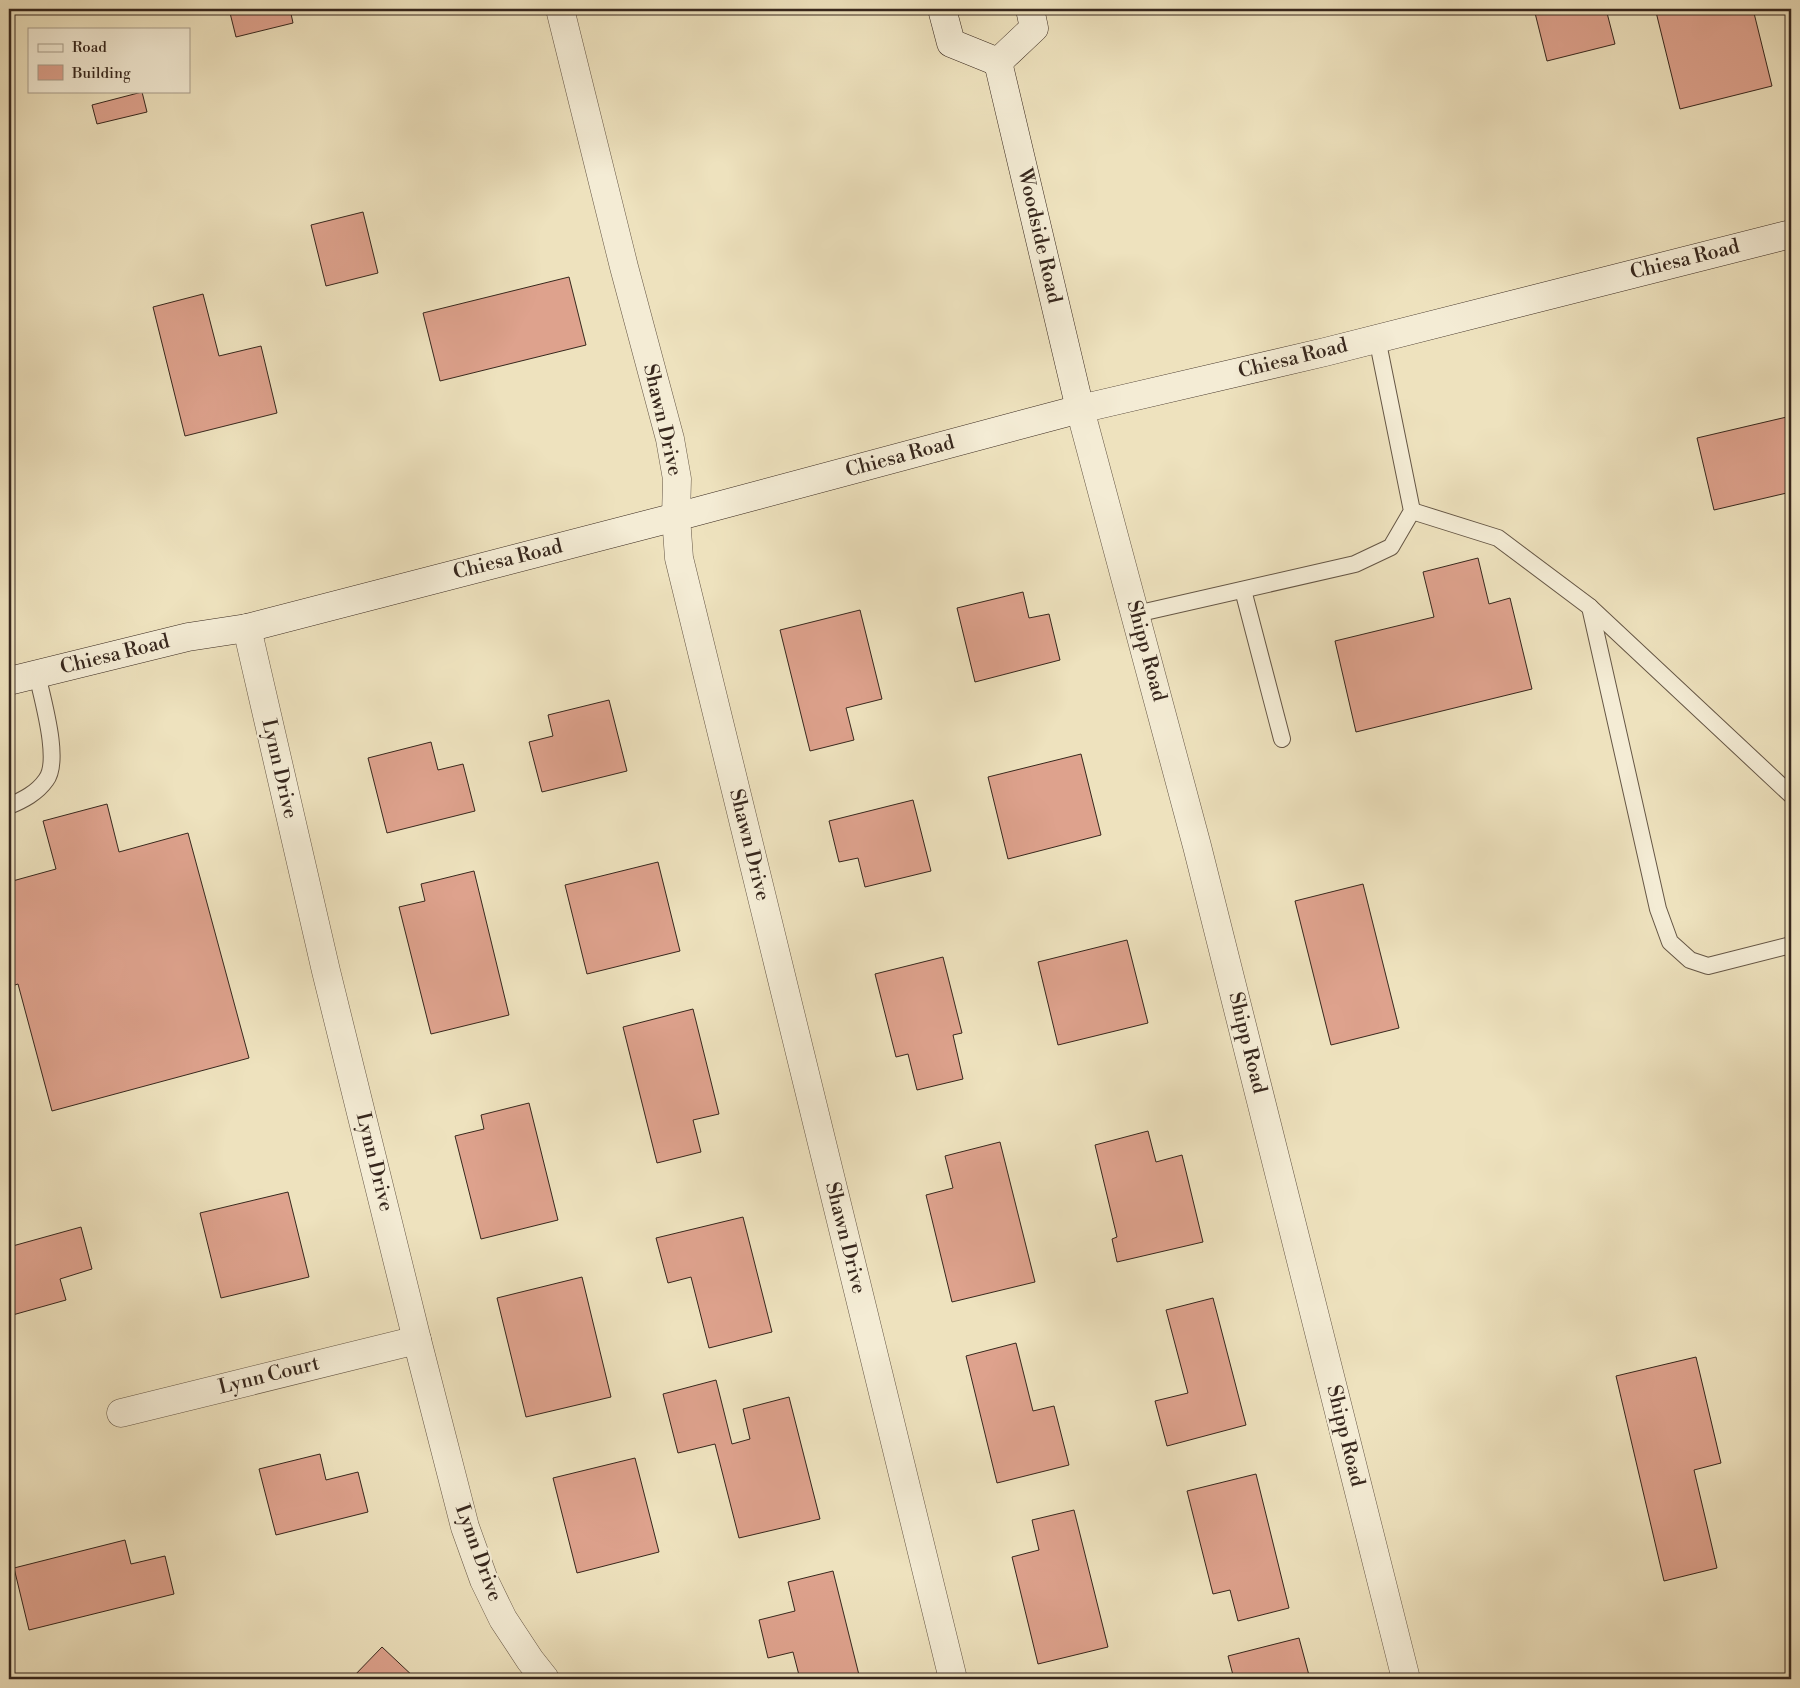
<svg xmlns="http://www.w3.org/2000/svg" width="1800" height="1688" font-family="'Libre Bodoni',serif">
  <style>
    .building { fill: #dea28d; stroke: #37271d }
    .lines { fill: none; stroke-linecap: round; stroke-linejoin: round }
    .lane-casing { stroke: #655645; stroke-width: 18 }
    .street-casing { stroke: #655645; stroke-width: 29 }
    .secondary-casing { stroke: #37271d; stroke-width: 29 }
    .lane { stroke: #f4ecd5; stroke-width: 16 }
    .street { stroke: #f4ecd5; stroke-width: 28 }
    .secondary { stroke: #f4ecd5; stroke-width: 28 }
    .labels { text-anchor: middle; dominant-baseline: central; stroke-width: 4.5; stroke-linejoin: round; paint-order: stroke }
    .street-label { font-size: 20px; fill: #37271d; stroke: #f4ecd5 }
  </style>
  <rect width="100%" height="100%" fill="#eee2be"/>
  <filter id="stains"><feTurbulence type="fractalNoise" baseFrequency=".004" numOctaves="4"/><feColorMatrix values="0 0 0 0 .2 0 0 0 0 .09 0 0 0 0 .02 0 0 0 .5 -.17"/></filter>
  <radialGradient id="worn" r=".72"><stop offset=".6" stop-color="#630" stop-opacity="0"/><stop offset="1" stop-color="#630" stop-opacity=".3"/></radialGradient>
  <g class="building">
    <polygon points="229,9 290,9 293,23 236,37"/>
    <polygon points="1534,9 1606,9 1615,44 1547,61"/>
    <polygon points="1668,9 1753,9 1772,86 1680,109 1656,12"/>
    <polygon points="142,92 147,112 97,124 92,105"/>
    <polygon points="363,212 378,273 326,286 311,225"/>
    <polygon points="569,277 586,345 440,381 423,313"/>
    <polygon points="203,294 219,356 261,346 277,413 185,436 153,307"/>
    <polygon points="1791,416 1791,492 1714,510 1697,438"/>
    <polygon points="1478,558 1489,604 1510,598 1532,689 1356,732 1335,641 1434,617 1423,572"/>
    <polygon points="1023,592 1029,618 1049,614 1060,660 975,682 957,608"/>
    <polygon points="860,610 882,699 846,708 854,740 810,751 780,630"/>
    <polygon points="609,700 627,771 542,792 529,742 553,736 548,715"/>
    <polygon points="431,742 438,770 463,764 475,811 387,833 368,758"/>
    <polygon points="1081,754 1101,835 1008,859 988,777"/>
    <polygon points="913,800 931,871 865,887 858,858 839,862 829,821"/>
    <polygon points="107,804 119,852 188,833 249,1058 52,1111 18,984 9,987 9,882 56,869 43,821"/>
    <polygon points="658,862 680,951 587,974 565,885"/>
    <polygon points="474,871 509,1015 431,1034 399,907 425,901 421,884"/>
    <polygon points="1363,884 1399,1028 1331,1045 1295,901"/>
    <polygon points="1127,940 1148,1023 1058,1045 1038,962"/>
    <polygon points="943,957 962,1033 953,1035 963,1079 917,1090 908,1054 896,1057 875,974"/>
    <polygon points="693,1009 719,1114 693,1120 701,1152 657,1163 623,1027"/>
    <polygon points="529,1103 558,1220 481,1239 455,1136 484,1129 481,1115"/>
    <polygon points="1148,1131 1156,1162 1182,1155 1203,1242 1117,1262 1112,1239 1117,1237 1095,1145"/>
    <polygon points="1000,1142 1035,1282 952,1302 926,1195 953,1188 945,1156"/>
    <polygon points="288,1192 309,1277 221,1298 200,1213"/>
    <polygon points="743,1217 772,1332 709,1348 691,1277 668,1283 656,1238"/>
    <polygon points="81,1227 92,1269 60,1279 66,1300 9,1316 9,1247"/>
    <polygon points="582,1277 611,1397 526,1417 497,1298"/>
    <polygon points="1213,1298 1246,1425 1167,1446 1155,1401 1188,1393 1166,1310"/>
    <polygon points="1016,1343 1033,1411 1054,1406 1069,1465 997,1483 966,1356"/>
    <polygon points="1696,1357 1721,1463 1694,1470 1717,1568 1664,1581 1616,1376"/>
    <polygon points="716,1380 732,1444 750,1439 743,1409 789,1397 820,1519 739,1538 715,1444 678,1453 663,1394"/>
    <polygon points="320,1454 326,1480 358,1472 368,1512 276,1535 259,1469"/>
    <polygon points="635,1458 659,1552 577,1573 553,1478"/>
    <polygon points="1256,1474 1289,1608 1238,1621 1230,1590 1213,1594 1187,1491"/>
    <polygon points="1074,1510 1108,1647 1038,1664 1012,1557 1039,1550 1032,1520"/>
    <polygon points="125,1540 131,1564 165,1556 174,1594 29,1630 14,1568"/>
    <polygon points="833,1571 860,1679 800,1679 793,1652 768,1658 759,1620 795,1611 788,1582"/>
    <polygon points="1299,1638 1310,1679 1234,1679 1228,1656"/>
    <polygon points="382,1647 416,1679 351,1679"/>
  </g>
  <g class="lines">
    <defs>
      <g id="lane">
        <polyline points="1412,511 1498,538 1590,607 1791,795"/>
        <polyline points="1243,590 1282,739"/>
        <polyline points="1590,607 1658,909 1670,942 1690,960 1708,966 1791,945"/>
        <polyline points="1136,614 1355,564 1391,547 1412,511 1377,338"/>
        <path d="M9,806C23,800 37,793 46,780C61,761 42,698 37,674"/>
      </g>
      <g id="street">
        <polyline points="560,9 624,267 670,439 677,479 676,517 679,558 953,1679"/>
        <polyline points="1080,409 1197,846 1406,1679"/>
        <polyline points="247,628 326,971 417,1340 465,1527 484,1580 503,1619 530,1660 545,1679"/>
        <polyline points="121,1413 417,1340"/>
      </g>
      <g id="secondary">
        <polyline points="942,9 951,43 998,62"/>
        <polyline points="998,62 1080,409"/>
        <polyline points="998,62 1034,28 1030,9"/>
        <polyline points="9,681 188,637 247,628 676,517 1080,409 1325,352 1791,234"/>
      </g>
    </defs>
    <use href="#lane" class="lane-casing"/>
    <use href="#street" class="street-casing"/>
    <use href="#secondary" class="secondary-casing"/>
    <use href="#lane" class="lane"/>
    <use href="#street" class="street"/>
    <use href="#secondary" class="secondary"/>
  </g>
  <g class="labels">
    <g class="street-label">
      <text transform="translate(1039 236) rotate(77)">Woodside Road</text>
      <text transform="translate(1685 260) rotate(-14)">Chiesa Road</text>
      <text transform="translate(1293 359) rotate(-14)">Chiesa Road</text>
      <text transform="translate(662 420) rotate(77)">Shawn Drive</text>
      <text transform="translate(900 457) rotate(-15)">Chiesa Road</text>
      <text transform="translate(508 560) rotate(-14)">Chiesa Road</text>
      <text transform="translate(1146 651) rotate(75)">Shipp Road</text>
      <text transform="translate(115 655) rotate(-14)">Chiesa Road</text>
      <text transform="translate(279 769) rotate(77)">Lynn Drive</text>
      <text transform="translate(749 845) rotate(76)">Shawn Drive</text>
      <text transform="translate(1247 1043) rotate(76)">Shipp Road</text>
      <text transform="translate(374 1162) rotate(76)">Lynn Drive</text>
      <text transform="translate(845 1238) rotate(76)">Shawn Drive</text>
      <text transform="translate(269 1376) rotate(-14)">Lynn Court</text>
      <text transform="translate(1345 1436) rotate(76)">Shipp Road</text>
      <text transform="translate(478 1553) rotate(70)">Lynn Drive</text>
    </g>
  </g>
  <rect width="1800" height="1688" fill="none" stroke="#eee2be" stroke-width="30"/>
  <rect x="10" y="10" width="1780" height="1668" fill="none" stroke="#37271d" stroke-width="2.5"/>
  <rect x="15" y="15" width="1770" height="1658" fill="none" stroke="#37271d"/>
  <rect x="28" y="28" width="162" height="65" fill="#f4ecd5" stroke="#a89d8b"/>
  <rect x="38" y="44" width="25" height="8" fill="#f4ecd5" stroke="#a89d8b"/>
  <text x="72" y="52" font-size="15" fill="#37271d">Road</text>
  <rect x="38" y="65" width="25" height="15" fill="#dea28d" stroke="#a89d8b"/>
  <text x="72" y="78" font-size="15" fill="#37271d">Building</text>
  <rect width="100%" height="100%" filter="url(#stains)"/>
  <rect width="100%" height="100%" fill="url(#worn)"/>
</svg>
